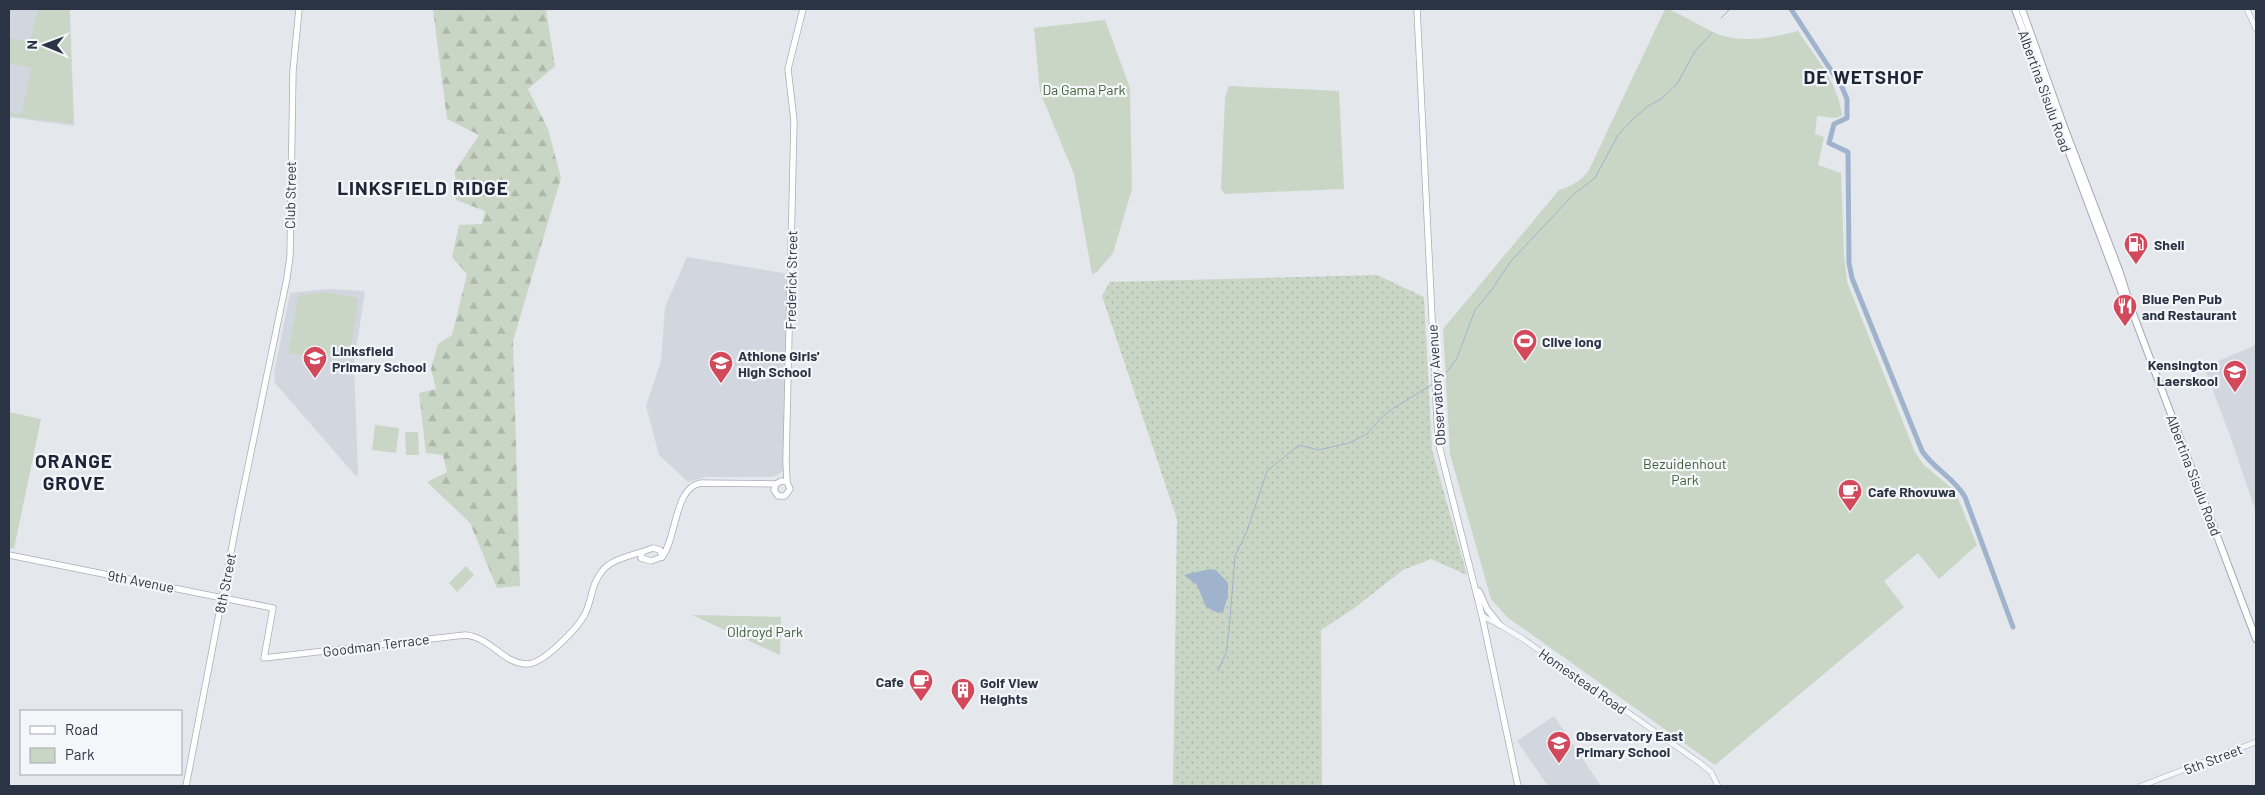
<svg xmlns="http://www.w3.org/2000/svg" width="2265" height="795" font-family="Barlow,sans-serif">
  <style>
    .built { fill: #d2d6de }
    .grass { fill: url(#grass-dots) }
    .forest { fill: url(#forest-firs) }
    .park { fill: #c9d6c5 }
    .water { fill: #9fb4cc }
    .lines { fill: none; stroke-linecap: round; stroke-linejoin: round }
    .stream { stroke: #9fb4cc; stroke-width: 1 }
    .canal { stroke: #9fb4cc; stroke-width: 5 }
    .tertiary-casing { stroke: #a9aeb7; stroke-width: 6 }
    .secondary-casing { stroke: #a9aeb7; stroke-width: 7 }
    .primary-casing { stroke: #a3abb8; stroke-width: 8 }
    .tertiary { stroke: #f7f8fa; stroke-width: 5 }
    .secondary { stroke: #fff; stroke-width: 5.5 }
    .primary { stroke: #fff; stroke-width: 6 }
    .labels { text-anchor: middle; dominant-baseline: central; stroke-width: 4.5; stroke-linejoin: round; paint-order: stroke }
    .park-label { font-size: 14px; fill: #3f6138; stroke: #f4f6f9 }
    .street-label { font-size: 14px; fill: #2b3445; stroke: #f4f6f9 }
    .poi-label { font-size: 14px; font-weight: bold; fill: #2b3445; stroke: #f4f6f9; text-anchor: start }
    .district-label { font-size: 19px; font-weight: bold; letter-spacing: 1px; fill: #1d2536; stroke: #f4f6f9 }
  </style>
  <defs>
    <pattern id="grass-dots" width="8" height="8" patternUnits="userSpaceOnUse" patternTransform="scale(1.25)"><rect width="8" height="8" fill="#c9d6c5"/><path d="M2 2h.1M6 6h.1" fill="none" stroke="#adb8ab" stroke-width="1.8" stroke-linecap="round"/></pattern>
    <pattern id="forest-firs" width="22" height="20" patternUnits="userSpaceOnUse" patternTransform="scale(1.25)"><rect width="22" height="20" fill="#c9d6c5"/><path d="M5 1l3.5 6h-7zM16 11l3.5 6h-7z" fill="#adb8ab"/></pattern>
  </defs>
  <rect width="100%" height="100%" fill="#e4e7ec"/>
  <g class="built">
    <polygon points="9,9 70,9 74,126 9,117"/>
    <polygon points="687,257 789,274 788,469 773,477 705,477 688,482 659,455 646,406 661,361 665,307"/>
    <polygon points="328,289 365,291 354,363 358,476 355,475 275,383 274,374 290,293"/>
    <polygon points="2256,345 2256,512 2228,430 2204,367"/>
    <polygon points="1554,716 1601,786 1548,786 1517,741"/>
  </g>
  <polygon class="grass" points="1377,275 1424,297 1432,450 1467,575 1431,559 1403,570 1353,609 1321,630 1322,786 1173,786 1177,519 1102,296 1110,282"/>
  <polygon class="forest" points="433,9 546,9 555,66 528,89 548,129 561,178 513,341 520,586 497,588 470,523 427,482 447,472 443,455 426,453 419,393 436,389 431,369 438,344 452,335 467,274 452,257 459,225 482,224 485,211 456,200 455,171 479,135 447,119"/>
  <g class="park">
    <polygon points="38,9 69,9 74,124 9,116 9,112 21,114 32,68 9,63 9,38 30,42"/>
    <path d="M1665,9C1674,10 1697,24 1707,29C1735,45 1768,39 1798,31C1815,57 1839,84 1842,116L1835,118L1817,116L1815,134L1824,137L1818,165L1841,173L1844,254L1847,282L1915,452L1923,464L1955,491L1977,545L1939,579L1918,553L1884,581L1904,607L1715,765L1507,617L1491,599L1450,454L1443,329L1559,190C1572,186 1581,181 1589,170Z"/>
    <polygon points="1105,20 1130,88 1132,189 1113,253 1097,272 1092,274 1074,174 1040,92 1034,28"/>
    <polygon points="1229,86 1339,91 1344,189 1225,194 1221,189 1225,98"/>
    <polygon points="325,292 358,298 350,354 319,358 288,353 298,296"/>
    <polygon points="9,412 41,419 14,549 9,548"/>
    <polygon points="375,425 399,428 396,453 372,450"/>
    <polygon points="405,432 418,432 419,455 406,455"/>
    <polygon points="466,566 474,575 457,592 449,583"/>
    <polygon points="692,615 781,617 780,655"/>
  </g>
  <polygon class="water" points="1210,569 1216,570 1228,583 1228,596 1223,612 1218,613 1206,607 1197,585 1184,575"/>
  <g class="lines">
    <g class="stream">
      <polyline points="1721,18 1730,9"/>
      <polyline points="1447,372 1457,358 1475,310 1490,292 1511,261 1574,194 1595,178 1618,135 1633,119 1648,106 1661,99 1677,84 1695,51 1712,33"/>
      <polyline points="1218,671 1226,653 1229,631 1235,556 1247,531 1267,471 1299,445 1318,450 1349,443 1367,434 1381,418 1392,409 1433,384"/>
    </g>
    <path class="canal" d="M1791,9L1842,87L1847,99V118L1834,124L1829,143L1848,152L1849,263L1852,278L1922,451C1934,469 1954,478 1965,497L2013,627"/>
    <defs>
      <g id="tertiary">
        <polyline points="2247,9 2256,29"/>
        <polyline points="1482,616 1500,625 1523,639 1700,763 1711,772 1718,786"/>
        <polyline points="2141,786 2256,742"/>
      </g>
      <g id="secondary">
        <polyline points="1417,9 1438,441 1482,616 1518,786"/>
        <polyline points="787,482 781,481 776,484 774,490 778,496 785,496 790,489 787,482 786,461 794,121 788,69 803,9"/>
        <polygon points="653,548 660,550 662,557 651,561 641,558 642,552"/>
        <path d="M9,555L273,608L264,658L465,635C491,637 502,663 526,664C543,665 579,627 586,612C592,598 592,582 603,570C611,560 629,556 641,552"/>
        <path d="M662,557C677,538 674,487 701,483L776,484"/>
        <polyline points="1479,591 1487,609 1500,625"/>
        <polyline points="186,786 239,510 287,278 290,256 293,71 299,9"/>
      </g>
      <g id="primary">
        <polyline points="2015,9 2123,296 2130,308"/>
        <polyline points="2022,9 2063,124 2119,270 2132,311 2256,639"/>
      </g>
    </defs>
    <use href="#tertiary" class="tertiary-casing"/>
    <use href="#secondary" class="secondary-casing"/>
    <use href="#primary" class="primary-casing"/>
    <use href="#tertiary" class="tertiary"/>
    <use href="#secondary" class="secondary"/>
    <use href="#primary" class="primary"/>
  </g>
  <defs>
    <symbol id="fuel-pin" viewBox="-11 -11 22 30"><path d="M0 17L-7.5 6A9.5 9.5 0 1 1 7.5 6Z" fill="#d1495b" stroke="#f4f6f9"/><path d="M-5.5-6h7V0h2V4h1.3V-2.5L3-4.5l.8-.8L6-3V5H2.5V1h-1V6h-7ZM-4.2-4.7v3.2H.2V-4.7Z" fill="#fff"/></symbol>
    <symbol id="restaurant-pin" viewBox="-11 -11 22 30"><path d="M0 17L-7.5 6A9.5 9.5 0 1 1 7.5 6Z" fill="#d1495b" stroke="#f4f6f9"/><path d="M-5-6h1v4h1v-4h1v4h1v-4h1v5L-1.5 .5V6h-2V.5L-5-1ZM5-6V6H3V1.5H1.5Q1.5-4 5-6Z" fill="#fff"/></symbol>
    <symbol id="stadium-pin" viewBox="-11 -11 22 30"><path d="M0 17L-7.5 6A9.5 9.5 0 1 1 7.5 6Z" fill="#d1495b" stroke="#f4f6f9"/><path d="M0-5a6.5 5 0 1 0 0 10a6.5 5 0 1 0 0-10ZM-3.5-1.8h7v3.6h-7Z" fill="#fff"/></symbol>
    <symbol id="school-pin" viewBox="-11 -11 22 30"><path d="M0 17L-7.5 6A9.5 9.5 0 1 1 7.5 6Z" fill="#d1495b" stroke="#f4f6f9"/><path d="M0-5L7-2L0 1L-7-2ZM-4 1L0 2.5L4 1V4Q0 6-4 4Z" fill="#fff"/></symbol>
    <symbol id="cafe-pin" viewBox="-11 -11 22 30"><path d="M0 17L-7.5 6A9.5 9.5 0 1 1 7.5 6Z" fill="#d1495b" stroke="#f4f6f9"/><path d="M-5.5-4.5H6V0H3Q3 3.5 0 3.5H-2.5Q-5.5 3.5-5.5 0ZM3-3.2v2h1.7v-2ZM-6 4.5H4V6H-6Z" fill="#fff"/></symbol>
    <symbol id="building-pin" viewBox="-11 -11 22 30"><path d="M0 17L-7.5 6A9.5 9.5 0 1 1 7.5 6Z" fill="#d1495b" stroke="#f4f6f9"/><path d="M-4-6H4V6H1V3H-1V6H-4ZM-2.5-4.3h1.7v1.8h-1.7ZM.8-4.3h1.7v1.8H.8ZM-2.5-1h1.7V.8h-1.7ZM.8-1h1.7V.8H.8Z" fill="#fff"/></symbol>
  </defs>
  <g fill-rule="evenodd">
    <use href="#fuel-pin" x="2122" y="230" width="28" height="38"/>
    <use href="#restaurant-pin" x="2111" y="292" width="28" height="38"/>
    <use href="#stadium-pin" x="1511" y="327" width="28" height="38"/>
    <use href="#school-pin" x="301" y="344" width="28" height="38"/>
    <use href="#school-pin" x="707" y="349" width="28" height="38"/>
    <use href="#school-pin" x="2221" y="358" width="28" height="38"/>
    <use href="#cafe-pin" x="1836" y="477" width="28" height="38"/>
    <use href="#cafe-pin" x="907" y="667" width="28" height="38"/>
    <use href="#building-pin" x="949" y="676" width="28" height="38"/>
    <use href="#school-pin" x="1545" y="729" width="28" height="38"/>
  </g>
  <g class="labels">
    <g class="park-label">
      <text x="1084" y="89">Da Gama Park</text>
      <text x="1685" y="463">Bezuidenhout<tspan x="1685" dy="16">Park</tspan></text>
      <text x="765" y="631">Oldroyd Park</text>
    </g>
    <g class="street-label">
      <text transform="translate(2045 91) rotate(70)">Albertina Sisulu Road</text>
      <text transform="translate(290 195) rotate(-89)">Club Street</text>
      <text transform="translate(791 280) rotate(-89)">Frederick Street</text>
      <text transform="translate(1436 385) rotate(-94)">Observatory Avenue</text>
      <text transform="translate(2194 475) rotate(69)">Albertina Sisulu Road</text>
      <text transform="translate(141 581) rotate(11)">9th Avenue</text>
      <text transform="translate(225 583) rotate(-79)">8th Street</text>
      <text transform="translate(376 645) rotate(-7)">Goodman Terrace</text>
      <text transform="translate(1583 681) rotate(35)">Homestead Road</text>
      <text transform="translate(2213 759) rotate(-21)">5th Street</text>
    </g>
    <g class="poi-label">
      <text x="2154" y="244">Shell</text>
      <text x="2142" y="298">Blue Pen Pub<tspan x="2142" dy="16">and Restaurant</tspan></text>
      <text x="1542" y="341">Clive long</text>
      <text x="332" y="350">Linksfield<tspan x="332" dy="16">Primary School</tspan></text>
      <text x="738" y="355">Athlone Girls'<tspan x="738" dy="16">High School</tspan></text>
      <text x="2218" y="364" text-anchor="end">Kensington<tspan x="2218" dy="16">Laerskool</tspan></text>
      <text x="1868" y="491">Cafe Rhovuwa</text>
      <text x="904" y="681" text-anchor="end">Cafe</text>
      <text x="980" y="682">Golf View<tspan x="980" dy="16">Heights</tspan></text>
      <text x="1576" y="735">Observatory East<tspan x="1576" dy="16">Primary School</tspan></text>
    </g>
    <g class="district-label">
      <text x="1864" y="76">DE WETSHOF</text>
      <text x="423" y="187">LINKSFIELD RIDGE</text>
      <text x="74" y="460">ORANGE<tspan x="74" dy="22">GROVE</tspan></text>
    </g>
  </g>
  <rect width="2265" height="795" fill="none" stroke="#2b3445" stroke-width="20"/>
  <rect x="20" y="710" width="162" height="65" fill="#f4f6f9" stroke="#a4a8b1"/>
  <rect x="30" y="726" width="25" height="8" fill="#ffffff" stroke="#a4a8b1"/>
  <text x="65" y="735" font-size="15" fill="#2b3445">Road</text>
  <rect x="30" y="748" width="25" height="15" fill="#c9d6c5" stroke="#a4a8b1"/>
  <text x="65" y="760" font-size="15" fill="#2b3445">Park</text>
  <g transform="translate(45 45) rotate(271)" stroke="#f4f6f9" stroke-width="4" paint-order="stroke">
  <path d="M0-4L9 19L0 12L-9 19Z" fill="#2b3445"/>
  <text y="-8" font-size="14" font-weight="bold" text-anchor="middle" fill="#2b3445">N</text>
  </g>
</svg>
